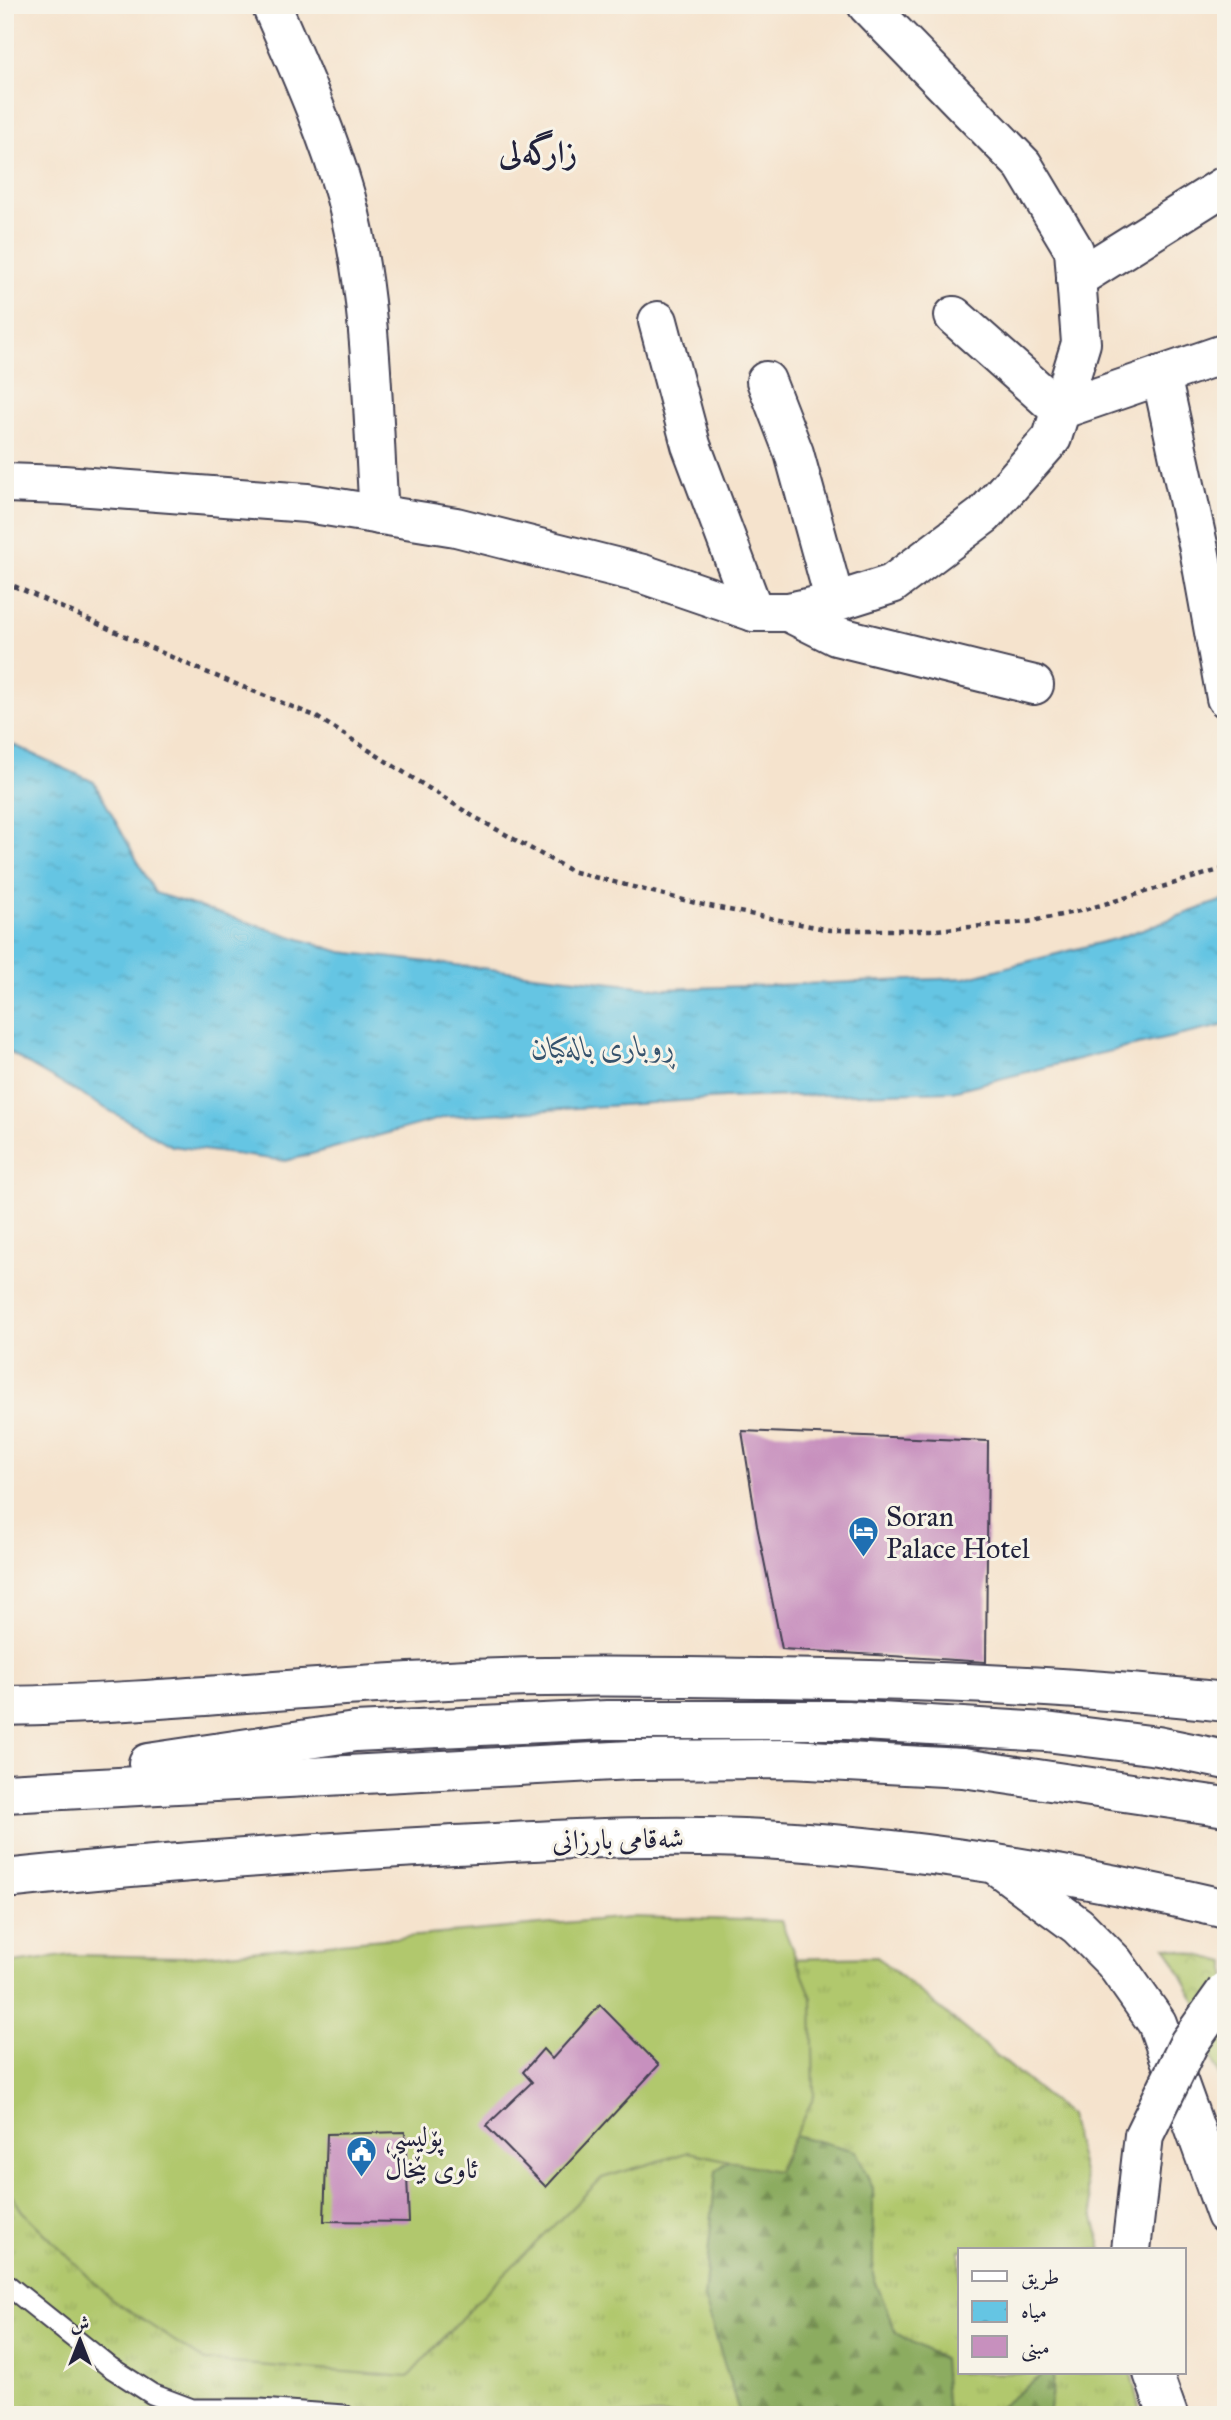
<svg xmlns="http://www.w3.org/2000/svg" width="1231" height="2420" font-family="'IM FELL Great Primer',Amiri,serif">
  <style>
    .grass { fill: url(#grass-tufts); stroke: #6a7554; stroke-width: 2 }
    .forest { fill: url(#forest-firs); stroke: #57674e; stroke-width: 2 }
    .park { fill: url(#park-crowns); stroke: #6a7554; stroke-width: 2 }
    .garden { fill: #b1c86d; stroke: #6a7554; stroke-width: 2 }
    .water { fill: url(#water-ripples); stroke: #44748f; stroke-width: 2 }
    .building { fill: #c790be }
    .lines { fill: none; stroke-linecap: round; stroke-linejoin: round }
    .lane-casing { stroke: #423f51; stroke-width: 23 }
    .street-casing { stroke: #423f51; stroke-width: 42 }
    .primary-casing { stroke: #423f51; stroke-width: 42 }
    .highway-casing { stroke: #423f51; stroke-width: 42 }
    .path { stroke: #423f51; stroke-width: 4.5; stroke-dasharray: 5 5; stroke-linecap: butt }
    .lane { stroke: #fff; stroke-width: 19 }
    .street { stroke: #fff; stroke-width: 38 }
    .primary { stroke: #fff; stroke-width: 38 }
    .highway { stroke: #fff; stroke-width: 38 }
    .highway-bridge-casing { stroke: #423f51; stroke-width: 42; stroke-linecap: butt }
    .highway-bridge { stroke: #fff; stroke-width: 38 }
    .labels { text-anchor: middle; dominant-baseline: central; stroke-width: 6; stroke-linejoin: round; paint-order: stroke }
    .poi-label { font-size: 28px; fill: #22223b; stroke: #f7f3e8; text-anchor: start }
    .street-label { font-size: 28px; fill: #22223b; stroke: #f7f3e8 }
    .water-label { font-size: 30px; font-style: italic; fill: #36536d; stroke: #f7f3e8 }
    .quarter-label { font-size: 32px; font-weight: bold; fill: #22223b; stroke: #f7f3e8 }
  </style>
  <defs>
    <pattern id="grass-tufts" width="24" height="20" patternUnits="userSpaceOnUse" patternTransform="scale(1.75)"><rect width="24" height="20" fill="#b1c86d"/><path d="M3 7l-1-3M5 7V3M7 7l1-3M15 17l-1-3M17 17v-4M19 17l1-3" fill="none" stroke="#98ac5f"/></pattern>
    <pattern id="forest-firs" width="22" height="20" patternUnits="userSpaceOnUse" patternTransform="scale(1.75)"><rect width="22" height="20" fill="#8cac60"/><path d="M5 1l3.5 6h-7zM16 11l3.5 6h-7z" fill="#728c50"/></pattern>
    <pattern id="park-crowns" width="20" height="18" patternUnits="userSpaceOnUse" patternTransform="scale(1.75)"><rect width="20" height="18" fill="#b1c86d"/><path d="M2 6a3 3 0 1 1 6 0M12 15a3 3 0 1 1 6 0" fill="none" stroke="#98ac5f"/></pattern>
    <pattern id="water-ripples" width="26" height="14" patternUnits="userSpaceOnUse" patternTransform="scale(1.75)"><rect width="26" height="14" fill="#65c5e3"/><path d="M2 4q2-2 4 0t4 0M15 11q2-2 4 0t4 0" fill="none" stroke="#57a9c4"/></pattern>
  </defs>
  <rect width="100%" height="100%" fill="#f7f3e8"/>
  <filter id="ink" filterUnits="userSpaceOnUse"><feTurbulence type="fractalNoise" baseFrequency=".0143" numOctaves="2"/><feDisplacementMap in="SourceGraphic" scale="14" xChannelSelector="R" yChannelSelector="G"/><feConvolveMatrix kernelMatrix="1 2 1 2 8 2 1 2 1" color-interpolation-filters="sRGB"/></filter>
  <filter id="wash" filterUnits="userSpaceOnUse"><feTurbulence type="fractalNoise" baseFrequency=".00686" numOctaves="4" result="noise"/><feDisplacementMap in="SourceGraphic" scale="28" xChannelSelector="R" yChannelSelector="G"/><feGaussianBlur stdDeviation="1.57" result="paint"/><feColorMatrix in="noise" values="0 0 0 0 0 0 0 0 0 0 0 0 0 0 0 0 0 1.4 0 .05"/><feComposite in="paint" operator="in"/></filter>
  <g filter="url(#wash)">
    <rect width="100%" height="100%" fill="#f5e3cd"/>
    <polygon class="grass" points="877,1957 1069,2115 1102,2250 960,2250 960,2373 1131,2373 1141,2415 5,2415 5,2062 444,1966"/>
    <g class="forest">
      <polygon points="768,2128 856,2151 873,2188 873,2275 896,2333 943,2359 947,2415 740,2415 704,2298 716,2171"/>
      <polygon points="1044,2373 1055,2373 1048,2415 990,2415"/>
    </g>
    <polygon class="park" points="1166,1947 1226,1962 1226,2094 1212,2057 1201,2011"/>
    <polygon class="garden" points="630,1917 781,1921 812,1998 814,2097 777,2171 689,2152 602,2178 477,2301 408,2377 205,2361 112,2300 22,2211 5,2184 5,1964 71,1955 183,1957"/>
    <polygon class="water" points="5,741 94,782 155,893 341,952 665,989 965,978 1118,938 1226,899 1226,1025 1098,1054 952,1091 724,1098 446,1117 286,1161 172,1146 33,1067 5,1049"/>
    <g id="blocks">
      <g class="building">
        <polygon points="742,1431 988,1441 986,1662 782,1649 757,1526"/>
        <polygon points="600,2005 659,2065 546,2187 486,2126 532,2082 523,2072 543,2049 552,2059"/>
        <polygon points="405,2132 409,2222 324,2221 327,2134"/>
      </g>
    </g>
  </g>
  <g filter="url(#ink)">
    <use href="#blocks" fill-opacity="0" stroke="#423f51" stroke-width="2"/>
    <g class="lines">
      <defs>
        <polyline id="lane" points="5,2283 110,2367 152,2394 192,2409 260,2409 344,2415"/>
        <g id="street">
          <path d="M271,5C299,69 327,131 346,198C373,300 372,410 379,515"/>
          <polyline points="1076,279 1226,185"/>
          <polyline points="954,316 1060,410 1226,353"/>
          <polyline points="658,321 691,445 754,612"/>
          <polyline points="1161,375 1199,549 1226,698"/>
          <polyline points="766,381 794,453 835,602"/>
          <polyline points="5,483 63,485 307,503 456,527 643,574 754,612 788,612 835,602 892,584 984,515 1052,438 1081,343 1074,250 1023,165 867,5"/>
          <polyline points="788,612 836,636 1034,685"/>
        </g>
        <polyline id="primary" points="993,1863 1078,1926 1114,1962 1157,2023 1226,2215"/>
        <g id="highway">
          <path d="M5,1706C161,1703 316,1685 471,1679C569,1675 668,1677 766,1678C920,1680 1073,1685 1226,1702"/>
          <polyline points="148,1763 355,1732 607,1720 847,1720 1046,1732 1158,1746 1226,1760"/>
          <polyline points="5,1793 632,1760 790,1759 963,1768 1226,1807"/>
          <path d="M5,1879C155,1863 304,1853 454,1845C557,1840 660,1833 763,1839C918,1848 1074,1873 1226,1909"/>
          <polyline points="1153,2373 1168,2415"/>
        </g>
      </defs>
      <use href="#lane" class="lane-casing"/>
      <use href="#street" class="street-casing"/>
      <use href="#primary" class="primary-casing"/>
      <use href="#highway" class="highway-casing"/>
      <polyline class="path" points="5,582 196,668 315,716 471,815 571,871 699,904 830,930 936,930 1028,922 1084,910 1226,868"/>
      <use href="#lane" class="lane"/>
      <use href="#street" class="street"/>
      <use href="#primary" class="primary"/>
      <use href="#highway" class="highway"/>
      <defs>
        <polyline id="highway-bridge" points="1131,2250 1144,2135 1189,2043 1226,1991"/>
      </defs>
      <use href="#highway-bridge" class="highway-bridge-casing"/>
      <use href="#highway-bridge" class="highway-bridge"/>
    </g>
  </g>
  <defs>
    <symbol id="hotel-pin" viewBox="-11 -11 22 30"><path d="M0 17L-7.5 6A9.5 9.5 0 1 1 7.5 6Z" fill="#1f6fb2" stroke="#f7f3e8"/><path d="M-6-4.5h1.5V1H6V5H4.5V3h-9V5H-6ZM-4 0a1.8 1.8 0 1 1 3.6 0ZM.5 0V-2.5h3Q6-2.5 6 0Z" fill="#fff"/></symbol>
    <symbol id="civic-pin" viewBox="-11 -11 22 30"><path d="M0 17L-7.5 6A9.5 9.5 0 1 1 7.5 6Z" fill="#1f6fb2" stroke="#f7f3e8"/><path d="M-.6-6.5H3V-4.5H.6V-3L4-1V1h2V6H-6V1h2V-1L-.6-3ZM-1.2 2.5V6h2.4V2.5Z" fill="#fff"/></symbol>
  </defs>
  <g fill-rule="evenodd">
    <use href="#hotel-pin" x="846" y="1514" width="35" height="47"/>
    <use href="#civic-pin" x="344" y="2134" width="35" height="47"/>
  </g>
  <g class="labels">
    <g class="poi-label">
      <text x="886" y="1516">Soran<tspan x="886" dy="32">Palace Hotel</tspan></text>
      <text x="385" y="2136">پۆلیسی<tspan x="385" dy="32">ئاوی بێخاڵ</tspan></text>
    </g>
    <g class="street-label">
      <text transform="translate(618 1839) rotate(-1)">شەقامی بارزانی</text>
    </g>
    <g class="water-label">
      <text transform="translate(603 1047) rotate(-1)">ڕوباری بالەکیان</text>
    </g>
    <g class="quarter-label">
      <text x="538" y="152">زارگەلی</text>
    </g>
  </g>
  <rect width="1231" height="2420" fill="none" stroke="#f7f3e8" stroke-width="28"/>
  <rect x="958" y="2248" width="228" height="126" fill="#f7f3e8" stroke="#a29fa3" stroke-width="2"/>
  <rect x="972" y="2271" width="35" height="10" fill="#ffffff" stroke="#a29fa3" stroke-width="2"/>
  <text x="1021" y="2284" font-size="21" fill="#22223b">طريق</text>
  <rect x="972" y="2301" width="35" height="21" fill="url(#water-ripples)" stroke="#a29fa3" stroke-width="2"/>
  <text x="1021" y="2318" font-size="21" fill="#22223b">مياه</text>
  <rect x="972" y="2336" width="35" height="21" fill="#c790be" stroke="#a29fa3" stroke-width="2"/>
  <text x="1021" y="2354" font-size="21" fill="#22223b">مبنى</text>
  <g transform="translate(80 2340)" stroke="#f7f3e8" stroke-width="5" paint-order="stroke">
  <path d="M0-5L12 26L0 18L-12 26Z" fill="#22223b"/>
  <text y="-10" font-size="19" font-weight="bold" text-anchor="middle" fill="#22223b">ش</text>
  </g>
</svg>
